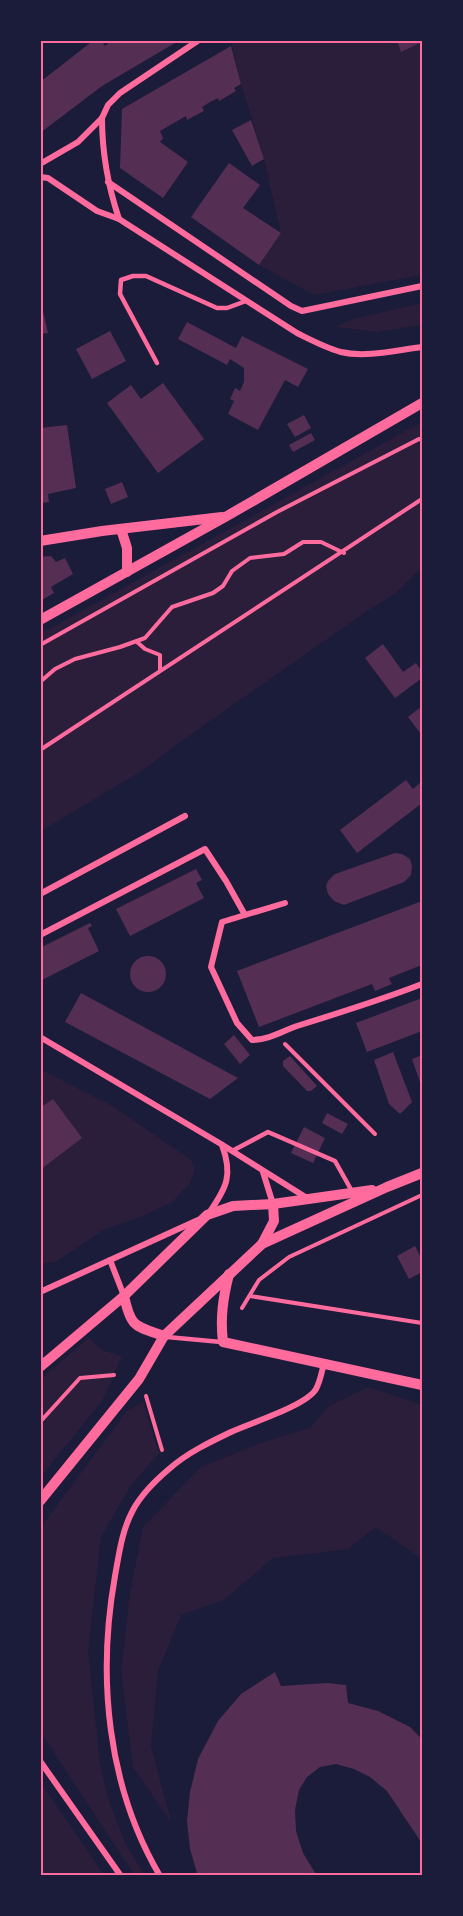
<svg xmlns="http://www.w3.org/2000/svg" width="463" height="1916" font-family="Montserrat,sans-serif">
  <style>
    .green { fill: #2a1e3b }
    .building { fill: #542f53 }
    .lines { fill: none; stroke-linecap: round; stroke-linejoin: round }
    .path { stroke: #ff6b9d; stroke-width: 4 }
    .service { stroke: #ff6b9d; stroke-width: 4.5 }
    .minor { stroke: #ff6b9d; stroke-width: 6 }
    .tertiary { stroke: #ff6b9d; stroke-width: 10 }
    .neatline { fill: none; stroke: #ff6b9d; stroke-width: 2 }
  </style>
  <rect width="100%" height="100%" fill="#1b1b3a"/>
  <g class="green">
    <polygon points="231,41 397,41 402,52 422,42 422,275 314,295 259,265 281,233 264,159 241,84"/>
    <polygon points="422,303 422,325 377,332 335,327 353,319"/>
    <polygon points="422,422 422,569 419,570 395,594 370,609 173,747 145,769 41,831 40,634"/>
    <polygon points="40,1069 114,1107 191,1160 195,1169 190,1183 172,1202 138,1218 103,1230 55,1262 41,1263"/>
    <polygon points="89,1338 102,1350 122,1356 102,1401 41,1476 41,1378"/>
    <polygon points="368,1387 422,1405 422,1559 376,1527 348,1549 273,1558 224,1600 181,1615 158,1671 151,1747 172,1824 133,1767 121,1671 130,1593 143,1527 201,1467 260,1443 310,1428 329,1406"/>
    <polygon points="143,1402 159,1453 131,1485 101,1537 88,1651 100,1763 107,1795 126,1845 145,1875 135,1876 40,1731 41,1527 127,1411"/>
    <polygon points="40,1783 41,1783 104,1875 46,1876 41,1873"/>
  </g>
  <g class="building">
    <polygon points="94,40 101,40 105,46 112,40 180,40 102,86 40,133 40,82"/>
    <polygon points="397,40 422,40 422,42 401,52"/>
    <polygon points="231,46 241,84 234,88 236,91 219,101 218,98 210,102 202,107 204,111 187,120 186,116 160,131 163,138 160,142 188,162 163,198 120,168 122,109"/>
    <polygon points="251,120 264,159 252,166 232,130"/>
    <polygon points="229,163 260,185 243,208 281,233 259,265 191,217"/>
    <polygon points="40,298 48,333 40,334"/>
    <polygon points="187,322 236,348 242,336 308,369 298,387 285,380 258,430 228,414 234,401 230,399 235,388 240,391 244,382 244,368 230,359 227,365 178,339"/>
    <polygon points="110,331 126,361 92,379 76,349"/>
    <polygon points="163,383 204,439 158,473 107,403 131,385 141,399"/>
    <polygon points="304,415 311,428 295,437 287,424"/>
    <polygon points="67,425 76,488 48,494 49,502 40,503 40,428"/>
    <polygon points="311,433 315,440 293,452 289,445"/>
    <polygon points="122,482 128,497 111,504 105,489"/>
    <polygon points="51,556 56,562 65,558 73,574 51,587 54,593 40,601 40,557"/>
    <polygon points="383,644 403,672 416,663 422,672 422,678 395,698 365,658"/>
    <polygon points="422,706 422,731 420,733 408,717"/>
    <polygon points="406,780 413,789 422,781 422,803 357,853 340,830"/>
    <polygon points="395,853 402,854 410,859 412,866 411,875 404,882 344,905 334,901 328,894 326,886 328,881 335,874"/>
    <polygon points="196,869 202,880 196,883 204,898 130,936 116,909"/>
    <polygon points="422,901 422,965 389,978 392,984 375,991 372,984 259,1027 237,971"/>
    <polygon points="90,923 92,926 88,928 99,951 42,980 40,948"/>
    <circle cx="148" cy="974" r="18"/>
    <polygon points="81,993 238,1078 210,1099 65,1022"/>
    <polygon points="422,998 422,1031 367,1052 356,1023"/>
    <polygon points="234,1035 250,1055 240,1064 224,1044"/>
    <polygon points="393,1052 412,1102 400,1114 389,1104 374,1060"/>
    <polygon points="422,1055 422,1088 412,1059"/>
    <polygon points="290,1056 317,1086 311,1091 307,1091 283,1066 283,1061"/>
    <polygon points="53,1099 82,1138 40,1170 40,1108"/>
    <polygon points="327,1113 348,1124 342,1134 322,1123"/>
    <polygon points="304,1127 325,1138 313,1163 291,1153"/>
    <polygon points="415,1246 422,1260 422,1272 409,1279 397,1256"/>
    <polygon points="275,1672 281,1686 327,1683 346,1685 348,1703 378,1711 410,1727 422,1739 422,1841 421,1842 387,1791 370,1777 354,1769 336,1764 320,1767 307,1777 299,1790 295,1810 296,1831 303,1853 317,1876 198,1876 190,1849 187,1821 190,1792 198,1759 218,1721 241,1694"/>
  </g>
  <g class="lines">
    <g class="path">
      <polyline points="137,642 145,649 160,655 160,670"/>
      <polyline points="40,645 277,512 419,439 422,440"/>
      <polyline points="40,682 55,669 75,659 120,647 145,638 172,607 213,593 223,586 232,571 250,558 284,554 303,542 321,542 344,553"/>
      <polyline points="40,750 422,499"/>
      <polyline points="285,1044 375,1134"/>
      <polyline points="250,1296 422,1323"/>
      <polyline points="242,1308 259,1280 289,1257 422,1195"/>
      <polyline points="146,1396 162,1450"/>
      <polyline points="40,1422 80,1378 114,1375"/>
    </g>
    <g class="service">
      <polyline points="157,363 120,294 121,280 133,276 146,276 217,308 227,308 246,301"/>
      <polyline points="232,1151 268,1132 335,1161 353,1193"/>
      <polyline points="167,1337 221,1342"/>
    </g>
    <g class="minor">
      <path d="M102,118C102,153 108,186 119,219"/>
      <polyline points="40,164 78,142 102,118 108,105 120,93 199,40"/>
      <path d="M40,177L48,178L97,211L119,219L297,333C311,340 326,348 341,352C366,358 397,350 422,347"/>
      <polyline points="108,182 291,306 302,311 422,286"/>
      <polyline points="40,894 185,816"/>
      <path d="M245,915L222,922L211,967L237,1023L252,1040C271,1039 280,1032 297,1026C339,1013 381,1000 422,984"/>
      <polyline points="40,935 205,849 226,881 245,915 285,903"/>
      <polyline points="40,1037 221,1144 307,1198"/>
      <polyline points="263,1172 273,1204"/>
      <path d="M209,1213C227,1187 233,1175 222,1145"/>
      <polyline points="110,1260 124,1296"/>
      <polyline points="40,1292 198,1220"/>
      <polyline points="40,1761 121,1876"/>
      <path d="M160,1876C107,1786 97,1677 115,1576C119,1554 122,1530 133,1510C141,1495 156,1480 169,1469C187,1453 210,1442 231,1432C250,1423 306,1406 316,1389C320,1382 322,1371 324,1363"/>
    </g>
    <g class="tertiary">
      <polyline points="121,529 127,548 127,572"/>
      <polyline points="40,541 102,531 222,517"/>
      <polyline points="40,620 227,516 422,403"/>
      <polyline points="262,1244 274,1221 273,1204"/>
      <path d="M229,1274C223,1298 220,1318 223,1342L422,1385"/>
      <path d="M124,1296C131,1328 135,1326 164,1336"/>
      <polyline points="40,1367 124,1296 207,1215 233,1206 273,1204 372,1190"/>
      <polyline points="40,1501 139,1379 164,1336 262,1244 387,1187 422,1173"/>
    </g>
  </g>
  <rect width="463" height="1916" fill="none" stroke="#1b1b3a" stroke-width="84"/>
  <rect x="42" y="42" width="379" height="1832" class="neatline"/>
</svg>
